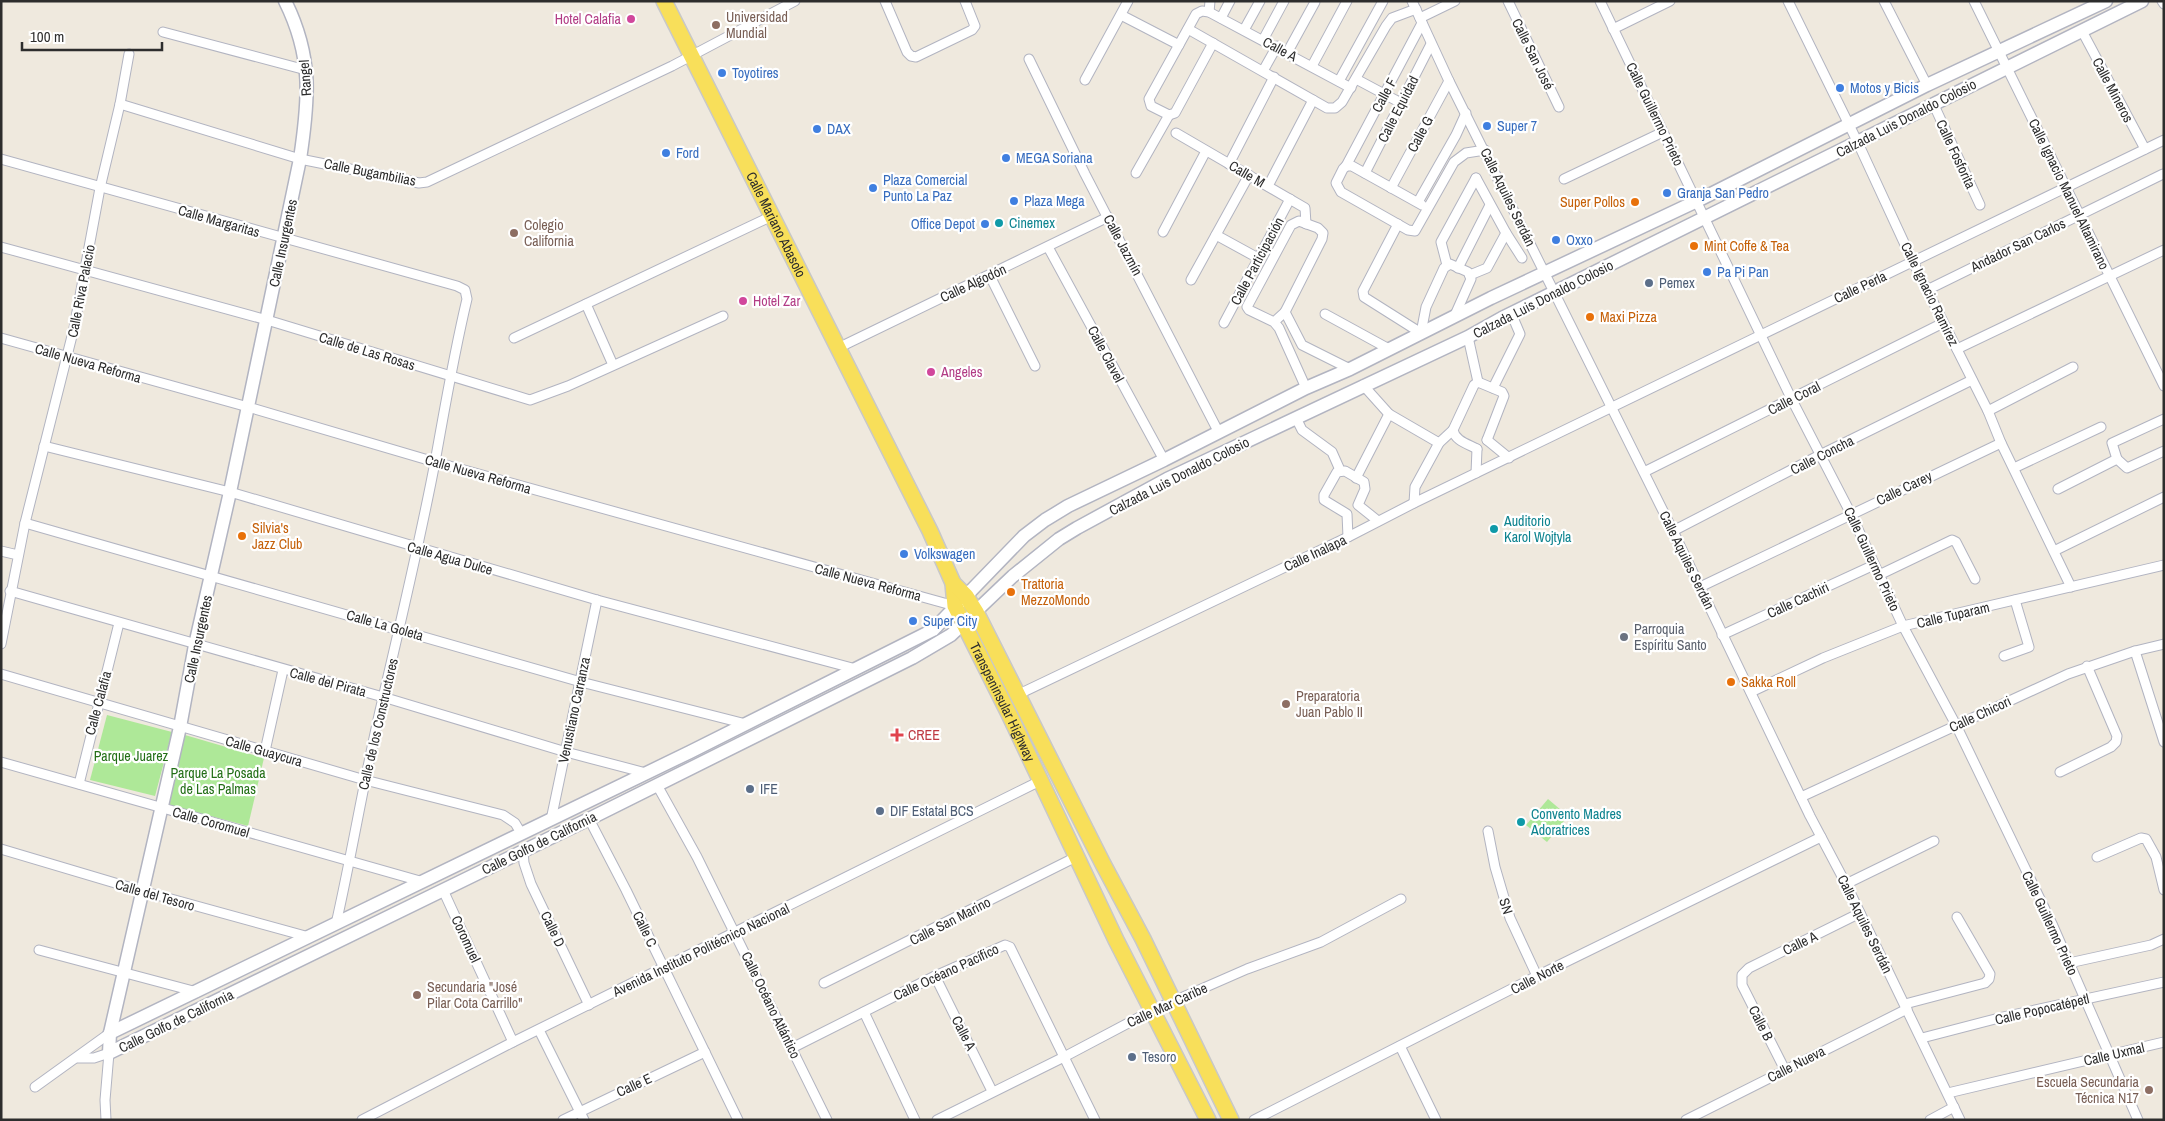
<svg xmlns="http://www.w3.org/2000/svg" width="2165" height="1121" font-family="'Archivo Narrow',sans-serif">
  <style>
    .green { fill: #aee898 }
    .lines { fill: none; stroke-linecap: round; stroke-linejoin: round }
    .street-casing { stroke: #b2b4c1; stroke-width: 11 }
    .secondary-casing { stroke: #b2b4c1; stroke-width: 15 }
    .primary-casing { stroke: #c8c8c8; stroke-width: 18 }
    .street { stroke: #fff; stroke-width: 9 }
    .secondary { stroke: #fff; stroke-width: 12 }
    .primary { stroke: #f8df5a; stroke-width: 15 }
    .hotel-dot { fill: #d1479c; stroke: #fff; stroke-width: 2 }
    .education-dot { fill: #8d6e63; stroke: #fff; stroke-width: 2 }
    .shop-dot { fill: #3f7fe0; stroke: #fff; stroke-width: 2 }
    .food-dot { fill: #e8710a; stroke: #fff; stroke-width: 2 }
    .culture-dot { fill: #0f9aa8; stroke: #fff; stroke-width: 2 }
    .service-dot { fill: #5c6f8a; stroke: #fff; stroke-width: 2 }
    .worship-dot { fill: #6b7280; stroke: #fff; stroke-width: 2 }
    .health-dot { fill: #e0444e; stroke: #fff; stroke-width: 2 }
    .labels { text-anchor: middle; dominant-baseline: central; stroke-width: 4.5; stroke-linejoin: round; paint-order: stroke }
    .education-label { font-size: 14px; fill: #785e54; stroke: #fff; text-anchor: start }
    .hotel-label { font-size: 14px; fill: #b23c85; stroke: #fff; text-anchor: start }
    .street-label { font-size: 14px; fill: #2d2d2d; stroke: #fff }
    .shop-label { font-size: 14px; fill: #366cbe; stroke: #fff; text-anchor: start }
    .food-label { font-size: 14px; fill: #c56008; stroke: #fff; text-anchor: start }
    .culture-label { font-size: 14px; fill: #0d838f; stroke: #fff; text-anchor: start }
    .service-label { font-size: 14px; fill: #4e5e75; stroke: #fff; text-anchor: start }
    .worship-label { font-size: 14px; fill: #5b616d; stroke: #fff; text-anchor: start }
    .health-label { font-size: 14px; fill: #be3a42; stroke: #fff; text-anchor: start }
    .park-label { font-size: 14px; fill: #236f17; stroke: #fff }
  </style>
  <rect width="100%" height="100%" fill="#efe9de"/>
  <g class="green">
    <polygon points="107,715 172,732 155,796 90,780"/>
    <polygon points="185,735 264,758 248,826 169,805"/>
    <polygon points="1548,799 1568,816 1547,842 1526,825"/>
  </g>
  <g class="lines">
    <defs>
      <g id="street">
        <polyline points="885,1 907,52 911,56 916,57 972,30 975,26 965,1"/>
        <polyline points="1412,1 1449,81 1673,531 1810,816 1846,884 1960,1120"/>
        <polyline points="1508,1 1559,107"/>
        <polyline points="1600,1 1792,400 1851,514 1903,626 1956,725 2053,926 2138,1120"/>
        <polyline points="1788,1 1858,143 1913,262 1988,411 2001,443 2071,587"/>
        <polyline points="1884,1 1927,85"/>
        <polyline points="1974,1 2164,386"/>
        <polyline points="2162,1 2164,4"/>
        <polyline points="1209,12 1210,1"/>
        <polyline points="1121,15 1179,45"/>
        <polyline points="1221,18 1230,1"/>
        <polyline points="1420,18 1455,1"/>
        <polyline points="1422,23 1346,166 1343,169 1336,183 1341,192 1408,230 1415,231 1454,162 1466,153 1485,150"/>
        <polyline points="1188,29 1327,108 1335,108 1342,102 1386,26 1392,18 1416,9"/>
        <polyline points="1613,29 1670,1"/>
        <polyline points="1244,30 1260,1"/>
        <polyline points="2082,31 2145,149"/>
        <polyline points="163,32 306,70"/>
        <polyline points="1263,40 1284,1"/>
        <polyline points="1287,53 1315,2"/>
        <polyline points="1029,59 1085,174 1218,431"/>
        <polyline points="1312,66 1347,1"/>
        <polyline points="1263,71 1277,46"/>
        <polyline points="1356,79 1401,103"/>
        <polyline points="1085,80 1128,1"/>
        <polyline points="1339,81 1383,1"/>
        <polyline points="1933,103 1980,205"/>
        <polyline points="120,104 300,159 419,183 427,182 672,66 795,1"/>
        <polyline points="1169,115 1151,106 1149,99 1196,14 1202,11 1209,12 1351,88"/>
        <polyline points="1169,115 1175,113 1213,43"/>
        <polyline points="1176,133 1305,208 1306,224"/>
        <path d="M1,159L457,286L465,290L467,299C454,353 445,407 435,462C420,541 401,620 383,698C365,773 353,849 336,924"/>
        <polyline points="1229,164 1274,77"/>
        <polyline points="1346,166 1352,166 1422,205"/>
        <polyline points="1136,173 1169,115"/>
        <polyline points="1365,173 1431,44"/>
        <polyline points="1476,178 1506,233 1522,258"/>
        <polyline points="1564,179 1663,132"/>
        <polyline points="1268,186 1313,100"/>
        <polyline points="1391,188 1449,81"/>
        <polyline points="1418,202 1456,135 1466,113"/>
        <polyline points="1398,224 1363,291 1364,297 1421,333 1426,307 1444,268 1450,264 1468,272 1471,279 1455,315"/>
        <polyline points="1163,232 1206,151"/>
        <polyline points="1216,235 1258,258"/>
        <polyline points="1,247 267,320 530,400 568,386 723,316"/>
        <polyline points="1048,247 1164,460"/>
        <polyline points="1447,265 1441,242 1476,178"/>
        <polyline points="1458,268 1490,205"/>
        <polyline points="1470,275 1487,268 1506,233"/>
        <polyline points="990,276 1035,366"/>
        <polyline points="1191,280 1249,175"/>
        <polyline points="1927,290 2163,174"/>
        <polyline points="586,304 613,365"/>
        <polyline points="1285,312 1302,345 1350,369"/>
        <polyline points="1325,314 1389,349"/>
        <polyline points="1274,322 1285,312 1322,239 1323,233 1318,228 1299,221 1291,225 1247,307 1249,310 1274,322 1279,328 1306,388"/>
        <polyline points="1224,323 1290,199"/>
        <polyline points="1468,337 1478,382"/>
        <polyline points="1,338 248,407 435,462 955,606"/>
        <polyline points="514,338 772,216"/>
        <polyline points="838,348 1108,217"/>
        <polyline points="1957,349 2164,250"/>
        <polyline points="1478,382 1502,392 1504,396 1487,440"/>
        <polyline points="1363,385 1389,414 1439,443"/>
        <polyline points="1493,388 1520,334 1511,313"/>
        <polyline points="1988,411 2073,367"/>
        <polyline points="1296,418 1302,430 1332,452 1340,470"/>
        <path d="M1453,430C1455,441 1468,444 1477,449"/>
        <polyline points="1487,440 1509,458"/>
        <polyline points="44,446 230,492 597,600 856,669"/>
        <polyline points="2117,459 2112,443 2164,419"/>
        <polyline points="2014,468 2101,427"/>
        <polyline points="1644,472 1943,323"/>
        <polyline points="1476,473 1477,449"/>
        <polyline points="1356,478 1389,414"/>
        <polyline points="2058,489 2117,459 2127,468 2164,451"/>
        <polyline points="1414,503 1415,487 1439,443 1453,430 1474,385 1478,382"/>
        <polyline points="25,523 581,682 746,724"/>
        <polyline points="1673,531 1820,455 1972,380"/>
        <polyline points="1348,537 1347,514 1324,500 1324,495 1337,472 1345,471 1364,482 1365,489 1358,505 1378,521"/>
        <polyline points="1,551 18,555"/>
        <polyline points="2054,551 2164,497"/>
        <polyline points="1879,575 1952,540 1956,542 1975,579"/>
        <polyline points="1700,587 2001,443"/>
        <polyline points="10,591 383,697 566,752 646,773"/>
        <polyline points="1722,635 1874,565"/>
        <polyline points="1,644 25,523 74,328 100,188 120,104 129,54"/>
        <polyline points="2135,651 2164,742"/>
        <polyline points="2004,656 2029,647 2015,600"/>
        <polyline points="1,674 365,780 503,815 515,823 521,833"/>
        <polyline points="1751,692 1823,658 1903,626 2164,565"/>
        <polyline points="1017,695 1348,537 1414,503 2164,140"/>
        <polyline points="265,751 283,670"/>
        <polyline points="1,762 420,881"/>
        <polyline points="2060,772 2111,747 2116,742 2117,736 2087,666"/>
        <polyline points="79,784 119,623"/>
        <polyline points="657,785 697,857 827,1120"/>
        <polyline points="1801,797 2068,674 2135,651 2164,644"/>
        <polyline points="589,819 626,890 738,1120"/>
        <polyline points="551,820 597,600"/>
        <polyline points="1488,831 1495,867 1510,918 1537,976"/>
        <polyline points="1,849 142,891 309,937"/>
        <polyline points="523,851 524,863 531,884 589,1005"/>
        <polyline points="2097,857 2141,838 2146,839 2156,857 2164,890"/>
        <polyline points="1846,884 1934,841"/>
        <polyline points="443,890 513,1042"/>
        <polyline points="39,950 197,992"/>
        <polyline points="2069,963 2151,945 2164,939"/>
        <polyline points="935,976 992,1091"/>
        <polyline points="824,983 1076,857"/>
        <polyline points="1905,1004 1985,983 1989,979 1990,974 1957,917"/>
        <polyline points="864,1012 915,1120"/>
        <polyline points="539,1030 584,1120"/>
        <polyline points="1922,1038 2003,1017 2164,982"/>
        <polyline points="1400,1046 1436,1120"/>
        <polyline points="792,1048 935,976 1005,945 1010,947 1095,1120"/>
        <polyline points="78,1058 94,1058 109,1053 105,1100 106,1120"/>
        <polyline points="1785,1070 1742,985 1742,975 1749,968 1860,913"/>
        <polyline points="35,1087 110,1033"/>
        <polyline points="1948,1093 2164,1042"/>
        <polyline points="362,1120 513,1042 1040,781"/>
        <polyline points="563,1120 705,1052"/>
        <polyline points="937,1120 1064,1057 1151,1011 1247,969 1321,942 1401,899"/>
        <polyline points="1254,1120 1537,976 1821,837"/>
        <polyline points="1686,1120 1907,1009"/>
        <polyline points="1930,1120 1954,1107"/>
      </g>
      <g id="secondary">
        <path d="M285,1C313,57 309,99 300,159L230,492L195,645L180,727L110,1033L109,1053L589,819L912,658L951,635L1013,576L1059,539L1077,528L1167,479L1468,337L1502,318L2142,1"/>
        <polyline points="110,1033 690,752 933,630 1024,536 1045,520 1068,506 1164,460 1306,388 1350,369 1491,298 1697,201 1927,85 2106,1"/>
      </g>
      <g id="primary">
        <path id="s1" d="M664,1L930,531L953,583L955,606L1009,714L1116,940L1208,1120"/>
        <polyline points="953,583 966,596 976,612 1103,864 1143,939 1231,1120"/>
      </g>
    </defs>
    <use href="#street" class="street-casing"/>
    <use href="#secondary" class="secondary-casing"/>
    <use href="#primary" class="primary-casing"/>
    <use href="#street" class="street"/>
    <use href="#secondary" class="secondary"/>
    <use href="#primary" class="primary"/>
  </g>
  <g class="hotel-dot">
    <circle cx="631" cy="19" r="5"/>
    <circle cx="743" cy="301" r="5"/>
    <circle cx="931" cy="372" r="5"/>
  </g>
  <g class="education-dot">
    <circle cx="716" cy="25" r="5"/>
    <circle cx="514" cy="233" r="5"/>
    <circle cx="1286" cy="704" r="5"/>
    <circle cx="417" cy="995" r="5"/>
    <circle cx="2149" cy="1090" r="5"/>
  </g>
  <g class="shop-dot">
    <circle cx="722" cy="73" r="5"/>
    <circle cx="1840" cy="88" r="5"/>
    <circle cx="1487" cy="126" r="5"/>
    <circle cx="817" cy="129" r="5"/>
    <circle cx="666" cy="153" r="5"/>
    <circle cx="1006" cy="158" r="5"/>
    <circle cx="873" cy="188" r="5"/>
    <circle cx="1667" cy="193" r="5"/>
    <circle cx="1014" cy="201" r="5"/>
    <circle cx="985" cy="224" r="5"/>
    <circle cx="1556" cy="240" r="5"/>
    <circle cx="1707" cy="272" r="5"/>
    <circle cx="904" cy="554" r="5"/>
    <circle cx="913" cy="621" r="5"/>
  </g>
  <g class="food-dot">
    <circle cx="1635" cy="202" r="5"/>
    <circle cx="1694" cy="246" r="5"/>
    <circle cx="1590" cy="317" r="5"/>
    <circle cx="242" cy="536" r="5"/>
    <circle cx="1011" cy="592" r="5"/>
    <circle cx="1731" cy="682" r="5"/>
  </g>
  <g class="culture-dot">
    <circle cx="999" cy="223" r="5"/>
    <circle cx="1494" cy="529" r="5"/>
    <circle cx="1521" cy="822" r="5"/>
  </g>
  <g class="service-dot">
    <circle cx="1649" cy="283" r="5"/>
    <circle cx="750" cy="789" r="5"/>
    <circle cx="880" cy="811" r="5"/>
    <circle cx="1132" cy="1057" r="5"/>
  </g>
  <circle class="worship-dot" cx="1624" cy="637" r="5"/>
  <path class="health-dot" d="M894.5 727.5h5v5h5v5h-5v5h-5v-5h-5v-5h5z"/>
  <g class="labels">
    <g class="education-label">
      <text x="726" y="17">Universidad<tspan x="726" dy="16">Mundial</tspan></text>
      <text x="524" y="225">Colegio<tspan x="524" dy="16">California</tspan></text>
      <text x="1296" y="696">Preparatoria<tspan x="1296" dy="16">Juan Pablo II</tspan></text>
      <text x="427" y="987">Secundaria "José<tspan x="427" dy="16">Pilar Cota Carrillo"</tspan></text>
      <text x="2139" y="1082" text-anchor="end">Escuela Secundaria<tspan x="2139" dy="16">Técnica N17</tspan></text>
    </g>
    <g class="hotel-label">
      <text x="621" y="19" text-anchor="end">Hotel Calafia</text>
      <text x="753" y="301">Hotel Zar</text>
      <text x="941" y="372">Angeles</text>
    </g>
    <g class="street-label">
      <text transform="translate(1280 49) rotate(28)">Calle A</text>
      <text transform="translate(1533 54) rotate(64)">Calle San José</text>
      <text transform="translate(305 78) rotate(-94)">Rangel</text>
      <text transform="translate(2113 90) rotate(62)">Calle Mineros</text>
      <text transform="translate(1384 95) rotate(-62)">Calle F</text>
      <text transform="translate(1398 109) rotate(-63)">Calle Equidad</text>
      <text transform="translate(1655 114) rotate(64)">Calle Guillermo Prieto</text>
      <text transform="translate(1906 118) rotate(-27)">Calzada Luis Donaldo Colosio</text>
      <text transform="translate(1420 134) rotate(-62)">Calle G</text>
      <text transform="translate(1956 154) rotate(65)">Calle Fosforita</text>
      <text transform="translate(370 172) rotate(11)">Calle Bugambilias</text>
      <text transform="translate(1247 174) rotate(30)">Calle M</text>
      <text transform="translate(2069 194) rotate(64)">Calle Ignacio Manuel Altamirano</text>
      <text transform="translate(1508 197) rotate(64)">Calle Aquiles Serdán</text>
      <text transform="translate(219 221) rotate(16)">Calle Margaritas</text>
      <text stroke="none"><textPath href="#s1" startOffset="250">Calle Mariano Abasolo</textPath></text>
      <text transform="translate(283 243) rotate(-78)">Calle Insurgentes</text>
      <text transform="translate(1123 245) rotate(62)">Calle Jazmín</text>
      <text transform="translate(2018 245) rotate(-26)">Andador San Carlos</text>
      <text transform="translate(1257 261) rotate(-62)">Calle Participación</text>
      <text transform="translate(973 283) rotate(-25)">Calle Algodón</text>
      <text transform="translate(1860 287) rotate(-25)">Calle Perla</text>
      <text transform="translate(81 291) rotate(-79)">Calle Riva Palacio</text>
      <text transform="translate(1930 294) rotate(64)">Calle Ignacio Ramírez</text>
      <text transform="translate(1543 299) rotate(-27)">Calzada Luis Donaldo Colosio</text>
      <text transform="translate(367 351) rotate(17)">Calle de Las Rosas</text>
      <text transform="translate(1106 354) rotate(62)">Calle Clavel</text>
      <text transform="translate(88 363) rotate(16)">Calle Nueva Reforma</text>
      <text transform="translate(1794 398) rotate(-27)">Calle Coral</text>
      <text transform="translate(1822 455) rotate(-27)">Calle Concha</text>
      <text transform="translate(478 474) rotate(16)">Calle Nueva Reforma</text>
      <text transform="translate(1179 476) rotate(-27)">Calzada Luis Donaldo Colosio</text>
      <text transform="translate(1904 488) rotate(-26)">Calle Carey</text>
      <text transform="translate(1315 553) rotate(-25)">Calle Inalapa</text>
      <text transform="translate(450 558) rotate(16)">Calle Agua Dulce</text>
      <text transform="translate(1872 559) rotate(65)">Calle Guillermo Prieto</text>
      <text transform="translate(1687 560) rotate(64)">Calle Aquiles Serdán</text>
      <text transform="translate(868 582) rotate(15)">Calle Nueva Reforma</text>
      <text transform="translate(1798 600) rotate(-25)">Calle Cachiri</text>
      <text transform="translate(1953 615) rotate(-13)">Calle Tuparam</text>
      <text transform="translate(385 625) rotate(16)">Calle La Goleta</text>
      <text transform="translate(198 639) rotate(-78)">Calle Insurgentes</text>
      <text transform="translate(328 682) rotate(15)">Calle del Pirata</text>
      <text stroke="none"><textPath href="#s1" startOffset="780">Transpeninsular Highway</textPath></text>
      <text transform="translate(98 703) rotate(-75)">Calle Calafia</text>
      <text transform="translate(574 710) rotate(-78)">Venustiano Carranza</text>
      <text transform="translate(1980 714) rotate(-25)">Calle Chicori</text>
      <text transform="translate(378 724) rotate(-77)">Calle de los Constructores</text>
      <text transform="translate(264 751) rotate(16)">Calle Guaycura</text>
      <text transform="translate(211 822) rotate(16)">Calle Coromuel</text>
      <text transform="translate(539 843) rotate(-26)">Calle Golfo de California</text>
      <text transform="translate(155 895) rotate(16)">Calle del Tesoro</text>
      <text transform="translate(1506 906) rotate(73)">SN</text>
      <text transform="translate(950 921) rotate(-27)">Calle San Marino</text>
      <text transform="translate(2050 923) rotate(65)">Calle Guillermo Prieto</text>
      <text transform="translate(1865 924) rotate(64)">Calle Aquiles Serdán</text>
      <text transform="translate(553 929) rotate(64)">Calle D</text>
      <text transform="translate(645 929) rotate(64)">Calle C</text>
      <text transform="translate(466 939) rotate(65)">Coromuel</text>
      <text transform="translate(1800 943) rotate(-26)">Calle A</text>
      <text transform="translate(701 950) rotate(-26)">Avenida Instituto Politécnico Nacional</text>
      <text transform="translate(946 972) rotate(-25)">Calle Océano Pacífico</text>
      <text transform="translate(1537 977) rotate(-27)">Calle Norte</text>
      <text transform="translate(771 1005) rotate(64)">Calle Océano Atlántico</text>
      <text transform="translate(1167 1005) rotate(-25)">Calle Mar Caribe</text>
      <text transform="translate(2042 1009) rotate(-13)">Calle Popocatépetl</text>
      <text transform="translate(176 1021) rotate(-26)">Calle Golfo de California</text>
      <text transform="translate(1761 1023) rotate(63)">Calle B</text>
      <text transform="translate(964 1033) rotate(63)">Calle A</text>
      <text transform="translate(2114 1054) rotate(-13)">Calle Uxmal</text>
      <text transform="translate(1796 1064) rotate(-27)">Calle Nueva</text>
      <text transform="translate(634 1085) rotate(-25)">Calle E</text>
    </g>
    <g class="shop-label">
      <text x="732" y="73">Toyotires</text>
      <text x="1850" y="88">Motos y Bicis</text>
      <text x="1497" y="126">Super 7</text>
      <text x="827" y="129">DAX</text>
      <text x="676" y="153">Ford</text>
      <text x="1016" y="158">MEGA Soriana</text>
      <text x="883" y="180">Plaza Comercial<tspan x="883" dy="16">Punto La Paz</tspan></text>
      <text x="1677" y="193">Granja San Pedro</text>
      <text x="1024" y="201">Plaza Mega</text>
      <text x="975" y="224" text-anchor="end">Office Depot</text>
      <text x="1566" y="240">Oxxo</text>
      <text x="1717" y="272">Pa Pi Pan</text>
      <text x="914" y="554">Volkswagen</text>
      <text x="923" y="621">Super City</text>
    </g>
    <g class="food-label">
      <text x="1625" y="202" text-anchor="end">Super Pollos</text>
      <text x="1704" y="246">Mint Coffe &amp; Tea</text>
      <text x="1600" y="317">Maxi Pizza</text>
      <text x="252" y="528">Silvia's<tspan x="252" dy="16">Jazz Club</tspan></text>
      <text x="1021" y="584">Trattoria<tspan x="1021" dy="16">MezzoMondo</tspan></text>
      <text x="1741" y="682">Sakka Roll</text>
    </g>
    <g class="culture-label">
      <text x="1009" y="223">Cinemex</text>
      <text x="1504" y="521">Auditorio<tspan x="1504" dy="16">Karol Wojtyla</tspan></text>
      <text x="1531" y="814">Convento Madres<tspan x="1531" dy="16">Adoratrices</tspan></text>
    </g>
    <g class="service-label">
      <text x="1659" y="283">Pemex</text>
      <text x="760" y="789">IFE</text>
      <text x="890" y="811">DIF Estatal BCS</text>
      <text x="1142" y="1057">Tesoro</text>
    </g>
    <g class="worship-label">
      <text x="1634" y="629">Parroquia<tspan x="1634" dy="16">Espíritu Santo</tspan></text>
    </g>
    <g class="health-label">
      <text x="908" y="735">CREE</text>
    </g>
    <g class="park-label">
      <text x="131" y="756">Parque Juarez</text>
      <text x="218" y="773">Parque La Posada<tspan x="218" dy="16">de Las Palmas</tspan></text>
    </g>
  </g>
  <rect width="2165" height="1121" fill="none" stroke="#2d2d2d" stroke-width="5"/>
  <path d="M22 42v8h140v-8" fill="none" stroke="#2d2d2d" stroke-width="2.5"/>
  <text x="30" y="42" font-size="15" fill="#2d2d2d" stroke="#ffffff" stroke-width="4" paint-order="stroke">100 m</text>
</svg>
